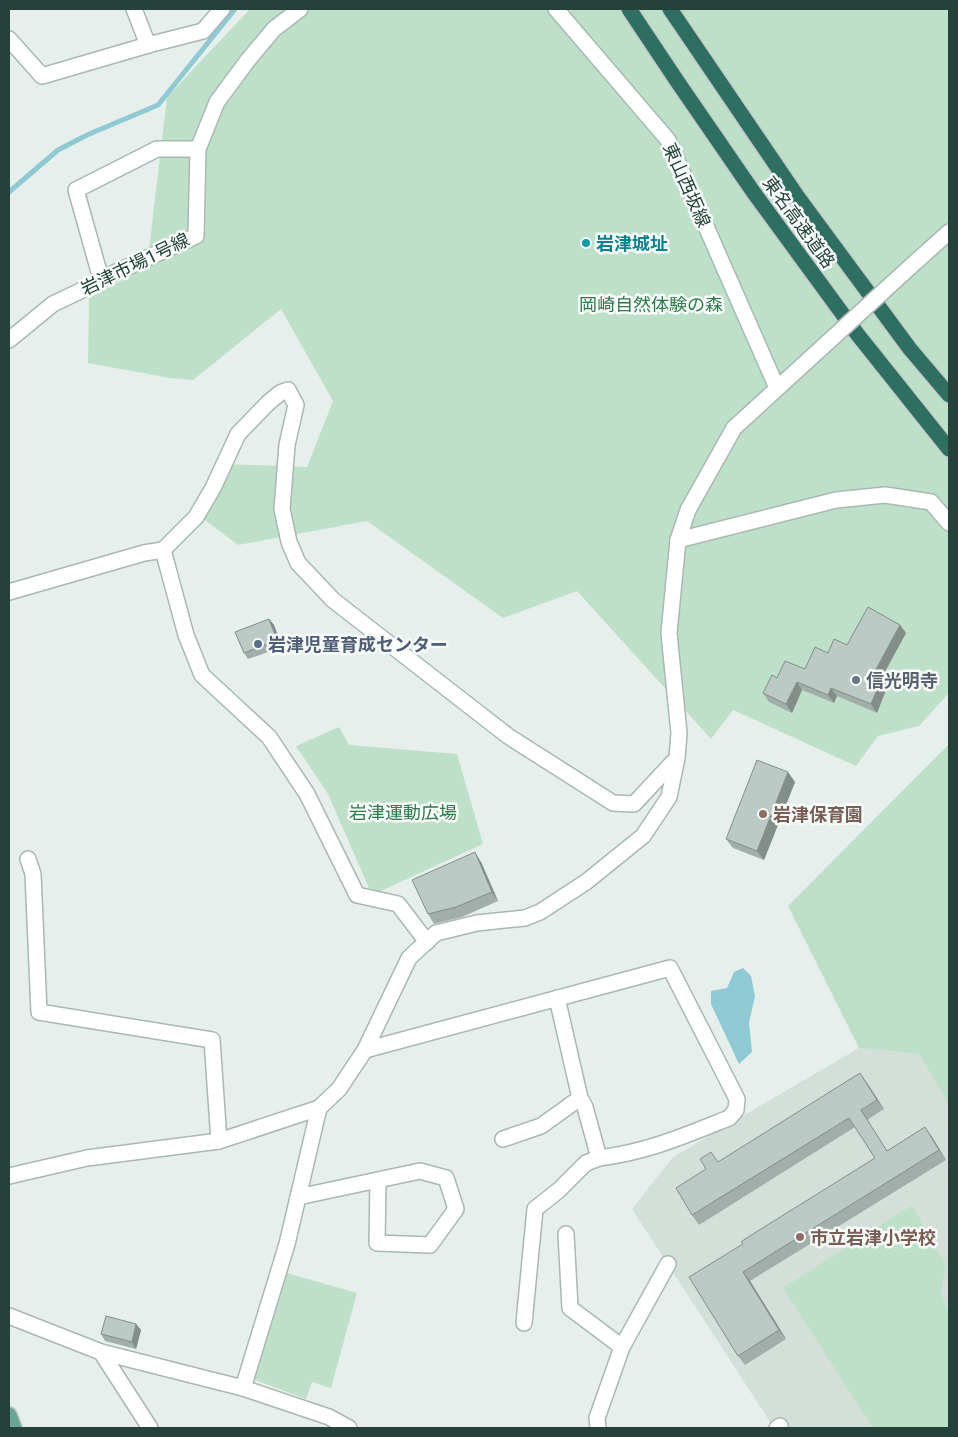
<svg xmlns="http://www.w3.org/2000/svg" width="958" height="1437" font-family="Roboto,'Noto Sans JP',sans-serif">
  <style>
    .built { fill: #d4dfda }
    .green { fill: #bfe0c8 }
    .water { fill: #8ec9d4 }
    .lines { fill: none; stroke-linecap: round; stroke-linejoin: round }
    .stream { stroke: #8ec9d4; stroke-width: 5 }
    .street-casing { stroke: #a8b8b2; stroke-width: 18 }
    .secondary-casing { stroke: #a4bbb3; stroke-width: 18 }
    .primary-casing { stroke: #c2cac8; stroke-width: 18 }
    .highway-casing { stroke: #c2cac8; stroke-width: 18 }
    .street { stroke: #fff; stroke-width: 15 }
    .secondary { stroke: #fff; stroke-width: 15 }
    .primary { stroke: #6aa596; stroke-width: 15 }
    .highway { stroke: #2f6f62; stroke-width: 15 }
    .street-bridge-casing { stroke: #a8b8b2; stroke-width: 18; stroke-linecap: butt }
    .street-bridge { stroke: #fff; stroke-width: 15 }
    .wall { fill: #a1aea9 }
    .shaded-wall { fill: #838d89 }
    .building { fill: #bbcac4; stroke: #838d89 }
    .culture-dot { fill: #0f9aa8; stroke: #f7fbf9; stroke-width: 2 }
    .service-dot { fill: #5c6f8a; stroke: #f7fbf9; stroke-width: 2 }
    .worship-dot { fill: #6b7280; stroke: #f7fbf9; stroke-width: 2 }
    .education-dot { fill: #8d6e63; stroke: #f7fbf9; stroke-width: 2 }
    .labels { text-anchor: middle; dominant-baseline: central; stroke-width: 5; stroke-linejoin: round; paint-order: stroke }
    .street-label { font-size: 18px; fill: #24423a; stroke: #f7fbf9 }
    .culture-label { font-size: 18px; font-weight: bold; fill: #0d838f; stroke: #f7fbf9; text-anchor: start }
    .park-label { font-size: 18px; fill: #2d7a4b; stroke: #f7fbf9 }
    .service-label { font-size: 18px; font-weight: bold; fill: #4e5e75; stroke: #f7fbf9; text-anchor: start }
    .worship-label { font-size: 18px; font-weight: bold; fill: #5b616d; stroke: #f7fbf9; text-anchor: start }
    .education-label { font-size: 18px; font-weight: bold; fill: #785e54; stroke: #f7fbf9; text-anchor: start }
  </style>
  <rect width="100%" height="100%" fill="#e6efeb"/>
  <polygon class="built" points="859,1048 919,1054 949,1105 949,1428 774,1428 632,1209 673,1157"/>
  <g class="green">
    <polygon points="250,9 949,9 949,693 919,726 878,736 856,766 733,710 711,739 577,591 503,618 367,521 238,545 197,514 225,464 307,467 333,401 281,309 193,380 170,378 88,363 89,298 147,267 167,97"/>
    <polygon points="339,727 349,745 457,754 483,844 372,895 328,794 296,746"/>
    <polygon points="949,744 949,1105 919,1054 859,1048 788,906"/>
    <polygon points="912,1205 946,1265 941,1293 949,1314 949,1428 873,1428 783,1288"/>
    <polygon points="287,1273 357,1293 331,1388 312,1382 306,1399 250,1378"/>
  </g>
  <polygon class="water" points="743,968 751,976 755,996 749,1023 752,1052 739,1064 711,1004 711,991 727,988 734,972"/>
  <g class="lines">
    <polyline class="stream" points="9,192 58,150 87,135 158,105 235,9"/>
    <defs>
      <g id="street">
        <polyline points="134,9 148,45 203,31 222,9"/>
        <polyline points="9,39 42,76 148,45"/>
        <polyline points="910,267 949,232"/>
        <polyline points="101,279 76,190 157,149 198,149"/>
        <polyline points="9,340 53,304 78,292 101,279 196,236 198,149 217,102 248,60 274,29 300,9"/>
        <polyline points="678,540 836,500 885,495 931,502 949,523"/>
        <polyline points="163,550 186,635 202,675 269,737 307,794 357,895 398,904 427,942"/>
        <polyline points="9,592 144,553 163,550 196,517 213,488 238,434 268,403 280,393 288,390 296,405 287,445 282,509 289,542 298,563 333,600 508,736 613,803 634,804 676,759"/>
        <polyline points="28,859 33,874 39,1012 212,1040 219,1141"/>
        <path d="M365,1050L670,968L737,1099L736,1110L729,1118C684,1136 647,1152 599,1158"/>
        <polyline points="503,1139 541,1126 580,1098"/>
        <polyline points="9,1176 87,1158 219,1141 319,1108 339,1089 365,1050 409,958 436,933 477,923 525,918 540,912 586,882 643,836 669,797 677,758 679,733 669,633 678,540 688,510 734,428 828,342"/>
        <polyline points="298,1197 420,1171 446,1178 456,1209 430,1245 377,1243 378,1180"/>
        <polyline points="566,1234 570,1308 622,1347 668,1264"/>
        <polyline points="9,1316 101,1352 243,1388 329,1417 349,1428"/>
        <polyline points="524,1323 535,1209 559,1190 586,1163 599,1158 585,1107 580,1098 557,998"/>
        <polyline points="101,1352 150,1428"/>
        <polyline points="243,1388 287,1244 319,1108"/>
        <polyline points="598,1428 597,1418 622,1347"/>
        <polyline points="777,1428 780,1426"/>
      </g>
      <polyline id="secondary" points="556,9 668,140 777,388"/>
      <polyline id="primary" points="9,1415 14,1428"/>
      <g id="highway">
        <polyline points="629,9 677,81 754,193 858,335 949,449"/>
        <polyline points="670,9 797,196 910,349 949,395"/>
      </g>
    </defs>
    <use href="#street" class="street-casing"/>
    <use href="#secondary" class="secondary-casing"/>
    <use href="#primary" class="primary-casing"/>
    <use href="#highway" class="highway-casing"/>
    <use href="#street" class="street"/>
    <use href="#secondary" class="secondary"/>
    <use href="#primary" class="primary"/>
    <use href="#highway" class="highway"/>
    <defs>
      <polyline id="street-bridge" points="828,342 910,267"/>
    </defs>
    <use href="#street-bridge" class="street-bridge-casing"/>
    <use href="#street-bridge" class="street-bridge"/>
  </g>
  <g class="wall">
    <polygon points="269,619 274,625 282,647 248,659 244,653"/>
    <polygon points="900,625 906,633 882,676 888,685 877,713 837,696 834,703 802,690 792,713 769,702 763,693 777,678 805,669 828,653"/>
    <polygon points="795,782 764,860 733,848 726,839"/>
    <polygon points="481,862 498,901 462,917 434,924 428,914"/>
    <polygon points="867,1083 884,1109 867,1120 887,1151 932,1137 946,1160 750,1281 786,1339 745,1365 738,1356 743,1244 875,1158 855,1127 699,1225 692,1215"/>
    <polygon points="136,1324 141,1330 136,1349 105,1341 101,1334"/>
  </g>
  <g class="shaded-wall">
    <polygon points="269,619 274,625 282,647 277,640"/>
    <polygon points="900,625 906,633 880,681 874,673"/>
    <polygon points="883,676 888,685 877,713 871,704"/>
    <polygon points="797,682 802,690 792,713 786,704"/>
    <polygon points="831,688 837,696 834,703 828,695"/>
    <polygon points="788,772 795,782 764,860 757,851"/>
    <polygon points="475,852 481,862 498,901 492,892"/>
    <polygon points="860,1073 867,1083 884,1109 877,1100"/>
    <polygon points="925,1127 932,1137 946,1160 939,1150"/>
    <polygon points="743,1272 750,1281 786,1339 779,1330"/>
    <polygon points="136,1324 141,1330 136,1349 132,1342"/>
  </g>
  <g class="building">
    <polygon points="868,607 900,625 874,673 883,676 871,704 831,688 828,695 797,682 786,704 763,693 772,675 777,678 785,661 805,669 815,647 828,653 834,639 847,645"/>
    <polygon points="269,619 277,640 244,653 235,632"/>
    <polygon points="757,760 788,772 757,851 726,839"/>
    <polygon points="475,852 492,892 456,907 428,914 412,880"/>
    <polygon points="860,1073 877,1100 861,1110 887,1151 925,1127 939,1150 743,1272 779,1330 738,1356 689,1277 743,1244 741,1242 745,1239 875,1158 849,1118 692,1215 676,1188 706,1169 700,1159 711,1152 718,1162"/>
    <polygon points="106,1316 136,1324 132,1342 101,1334"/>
  </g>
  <circle class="culture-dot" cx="586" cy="243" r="5"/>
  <circle class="service-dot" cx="258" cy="644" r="5"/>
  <circle class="worship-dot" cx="856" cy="680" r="5"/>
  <g class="education-dot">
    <circle cx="763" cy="814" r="5"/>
    <circle cx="800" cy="1237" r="5"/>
  </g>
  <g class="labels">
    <g class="street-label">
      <text transform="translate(687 185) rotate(66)">東山西坂線</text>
      <text transform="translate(799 222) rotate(54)">東名高速道路</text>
      <text transform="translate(135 264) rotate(-26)">岩津市場1号線</text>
    </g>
    <g class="culture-label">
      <text x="596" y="243">岩津城址</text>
    </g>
    <g class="park-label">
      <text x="651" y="304">岡崎自然体験の森</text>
      <text x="403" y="812">岩津運動広場</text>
    </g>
    <g class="service-label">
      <text x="268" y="644">岩津児童育成センター</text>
    </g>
    <g class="worship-label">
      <text x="866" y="680">信光明寺</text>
    </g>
    <g class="education-label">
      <text x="773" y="814">岩津保育園</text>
      <text x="810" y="1237">市立岩津小学校</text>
    </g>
  </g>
  <rect width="958" height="1437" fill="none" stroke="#24423a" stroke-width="20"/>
</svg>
